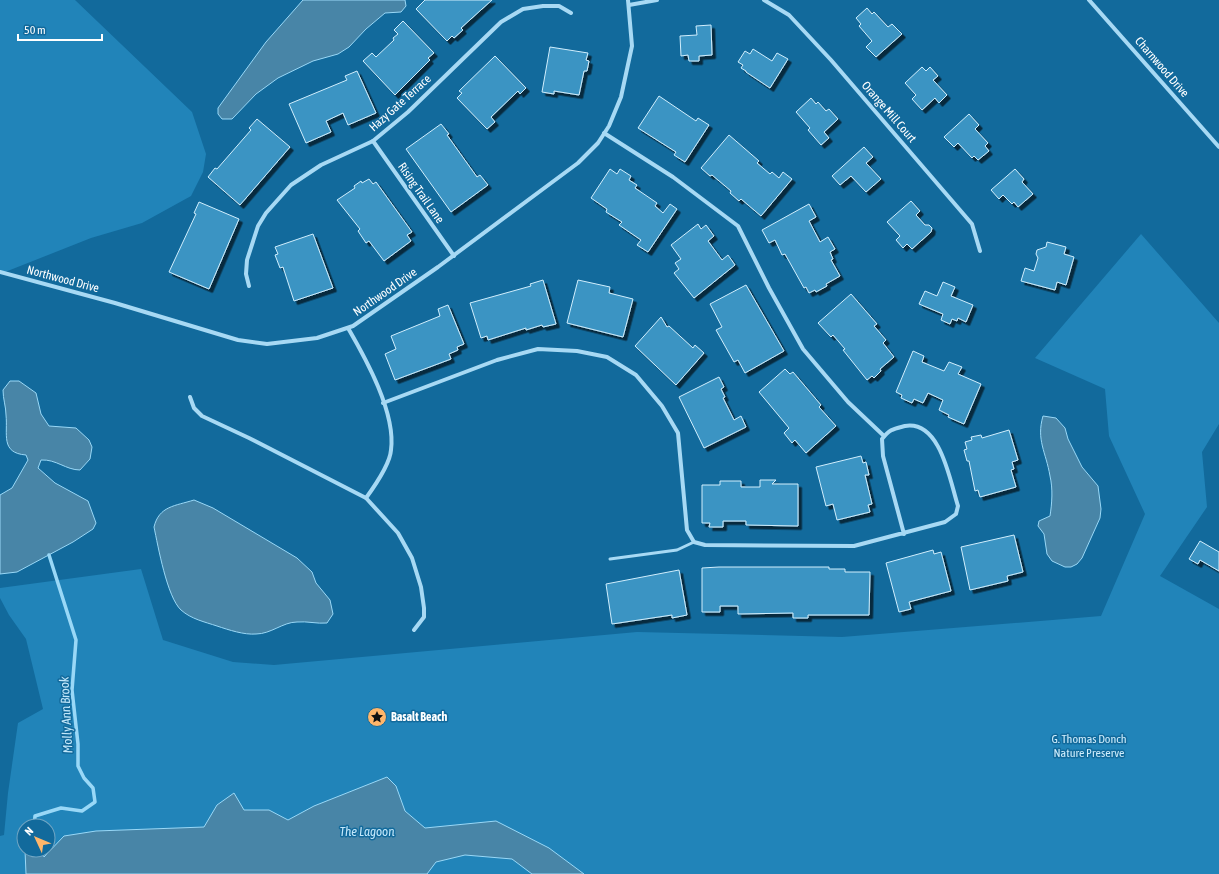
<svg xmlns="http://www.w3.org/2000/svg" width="1219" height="874" font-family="'Asap Condensed',sans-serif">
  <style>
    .green { fill: #2184b9; fill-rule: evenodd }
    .water { fill: #4885a7; stroke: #99d8f7 }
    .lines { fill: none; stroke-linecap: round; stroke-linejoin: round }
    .stream { stroke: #99d8f7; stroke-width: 3.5 }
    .building { fill: #3b94c3; stroke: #d0eefd; filter: url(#shadow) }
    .service { stroke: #a7d9f4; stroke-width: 3 }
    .minor { stroke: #a7d9f4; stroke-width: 4 }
    .labels { text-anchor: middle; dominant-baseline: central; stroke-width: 3; stroke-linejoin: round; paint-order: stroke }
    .street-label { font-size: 12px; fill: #fff; stroke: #126a9c }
    .poi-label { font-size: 12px; font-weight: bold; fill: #fff; stroke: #126a9c; text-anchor: start }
    .park-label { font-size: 12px; fill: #d0eefd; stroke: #126a9c }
    .water-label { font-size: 13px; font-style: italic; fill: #c3e8fb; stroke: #126a9c }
  </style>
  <defs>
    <filter id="shadow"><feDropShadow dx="3.5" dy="3.5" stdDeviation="0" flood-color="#0009"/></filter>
  </defs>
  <rect width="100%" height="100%" fill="#126a9c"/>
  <g class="green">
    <polygon points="0,0 75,0 192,112 206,154 203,172 191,196 142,223 91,238 0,274"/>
    <path d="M1141,234L1219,323V424L1202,452L1207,507L1160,576L1219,609V874H0V836L4,835L8,793L18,723L43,709L26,639L9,615L0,598V588L141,569L163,640L233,662L274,665L637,632L842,637L1101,616L1145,514L1109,436L1105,389L1035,358ZM24,826H48V850H24Z"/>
  </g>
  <g class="water">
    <polygon points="303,0 405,0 406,6 401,12 385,13 366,29 349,47 338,54 313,61 278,78 256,94 232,119 222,119 218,114 218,108 266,42"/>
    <path d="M10,381H19L36,393L41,414L49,426L76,428L89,440L92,447L90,459L80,470C66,470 56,459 41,460L38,468L55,483L88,501L96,523L93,529L73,542L17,572L0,574V495L12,488L28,460L26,455C0,453 8,434 6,415C6,407 3,399 3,390Z"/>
    <path d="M1043,416L1056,418L1065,428L1068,439L1082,467L1098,486L1101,509L1100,518L1082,558L1077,564L1071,567H1065L1052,561L1047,554L1044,534L1038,526L1039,521L1050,516C1052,503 1053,489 1050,476C1046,452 1036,440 1043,416Z"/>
    <path d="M194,500L213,508L297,558L312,572L316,583L330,600L333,614L327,623C317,624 307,621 297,622C283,622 271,634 256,634C244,635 229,630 217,626C205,622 191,619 181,610C167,597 158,546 154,527C159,506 175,506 194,500Z"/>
    <polygon points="387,777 396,786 405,811 425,828 496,821 549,848 584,874 532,874 512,859 465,855 436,862 427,874 26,874 25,850 41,850 44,857 64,836 96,831 204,827 217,805 234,793 244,810 269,810 288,820 314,806"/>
  </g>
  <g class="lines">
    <polyline class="stream" points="34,826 35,816 61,808 82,811 95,802 93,788 84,778 78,766 78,744 72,690 76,640 49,555"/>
  </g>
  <g class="building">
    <polygon points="425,0 492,0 461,28 463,30 454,38 452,36 447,41 416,9"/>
    <polygon points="867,8 872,14 874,12 888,27 892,24 902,34 876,57 866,47 872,41 859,26 861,24 856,18"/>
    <polygon points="403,21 434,53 428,58 430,60 395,95 363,61 372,53 376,57 394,40 393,38 398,34 394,30"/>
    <polygon points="711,25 712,55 699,56 699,61 689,61 688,55 681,56 680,36 697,35 696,26"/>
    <polygon points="550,47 588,53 586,60 589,61 587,71 584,71 579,95 554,91 554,94 542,92"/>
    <polygon points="753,49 772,61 777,53 788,59 770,88 746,72 746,71 741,68 743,65 738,62 745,51 750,54"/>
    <polygon points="495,56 526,88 520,94 518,91 491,117 495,122 487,129 457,98 462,93 459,91"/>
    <polygon points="922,67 926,71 930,67 938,76 933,80 947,95 939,103 935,98 922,110 912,99 916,95 905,83"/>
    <polygon points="357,71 376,113 348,125 343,113 326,121 331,132 306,143 289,104 347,80 345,76"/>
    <polygon points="659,96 696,121 698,118 709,125 685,162 674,155 676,152 638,128"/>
    <polygon points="811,98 816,104 818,102 826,111 829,109 838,119 824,132 829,138 821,145 808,130 810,128 796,112"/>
    <polygon points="969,114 979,125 975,129 988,143 985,146 989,151 978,160 974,156 972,158 958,143 954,147 944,137"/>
    <polygon points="257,119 290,147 240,205 208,177 215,168 217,169 251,130 249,128"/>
    <polygon points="441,124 449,134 447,135 477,177 480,175 488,185 451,212 406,149"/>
    <polygon points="729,135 759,161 757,163 770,174 772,172 779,178 783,172 792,179 761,216 741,199 739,201 730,193 731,191 712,175 710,176 701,168"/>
    <polygon points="864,147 873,157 866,163 881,179 866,192 851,176 840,185 832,176"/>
    <polygon points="610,169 617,174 620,169 631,176 629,180 637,185 635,188 657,203 655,206 663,213 670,204 677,209 648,252 637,245 641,240 619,225 622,222 606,212 607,209 591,198"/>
    <polygon points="1015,169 1024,179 1022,182 1033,194 1018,207 1014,202 1012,204 1003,195 999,199 991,190"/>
    <polygon points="369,179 373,184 376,182 412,232 407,235 411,241 384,261 369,241 366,243 358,231 360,229 337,200 355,188 354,186 361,181 362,183"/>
    <polygon points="911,201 920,211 916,215 925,225 929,225 932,228 931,232 912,249 907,244 903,248 896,240 900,236 887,222"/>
    <polygon points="199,202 239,219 209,289 169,272 196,214 194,213"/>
    <polygon points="809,204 816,217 809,221 820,242 828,237 835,249 830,252 833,259 831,260 840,276 826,284 827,286 816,292 815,290 809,293 806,287 804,288 785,254 782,255 775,240 769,243 762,230"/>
    <polygon points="698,224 701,229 706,225 714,236 708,241 722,260 728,255 735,265 694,298 674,273 679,269 675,263 681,259 671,245"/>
    <polygon points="313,234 333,288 294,301 283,267 280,268 275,255 278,254 275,247"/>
    <polygon points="1047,242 1066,247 1064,254 1074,257 1066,285 1057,282 1055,290 1021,281 1025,268 1034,271 1038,258 1036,254 1037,250 1046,247"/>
    <polygon points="543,280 556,324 543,327 542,325 526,330 526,328 488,340 487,336 481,338 470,303 531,286 530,284"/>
    <polygon points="578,280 610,287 609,293 633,299 623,337 567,323"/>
    <polygon points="943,282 955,287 951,296 973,305 966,322 958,318 957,321 952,319 950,324 941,320 943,314 919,304 925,291 937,296"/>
    <polygon points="746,285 784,351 745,373 738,360 734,362 716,330 722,327 710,304"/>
    <polygon points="851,294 877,324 874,326 886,340 883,343 894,357 880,369 881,371 874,378 872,376 867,380 843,350 845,349 833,335 831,337 818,323"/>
    <polygon points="448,305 464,344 457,347 458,350 449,354 451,359 395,380 385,354 396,349 391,336 440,316 438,309"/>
    <polygon points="661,317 667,327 669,326 693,348 695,345 704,353 676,385 635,346"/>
    <polygon points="913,351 924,356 922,362 944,371 949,362 962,367 958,374 981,384 964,424 948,417 949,415 939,410 943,400 928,393 923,403 914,399 912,403 901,398 902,395 896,392"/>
    <polygon points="785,369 790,374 793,372 821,405 819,407 836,426 806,453 795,440 792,443 784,433 789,428 759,392"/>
    <polygon points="719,377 724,387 721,389 725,397 723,398 734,420 741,416 746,427 704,448 679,397"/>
    <polygon points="1009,430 1018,460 1012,462 1014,469 1011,470 1016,487 980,497 978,490 975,491 969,461 967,461 964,450 967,449 965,442 972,440 971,437 981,435 982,438"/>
    <polygon points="861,456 863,463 866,462 869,475 865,475 872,504 868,505 870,512 837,520 833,504 826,506 816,467"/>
    <polygon points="760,480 776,480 772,484 798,484 798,526 746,525 746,521 723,521 723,527 709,527 710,523 702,523 702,485 720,485 720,481 741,481 741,487 760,487"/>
    <polygon points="1014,535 1023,572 1007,576 1008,581 970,590 961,547"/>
    <polygon points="1200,541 1219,552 1219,571 1200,560 1198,564 1189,559"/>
    <polygon points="933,550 934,554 941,552 951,591 909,602 911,609 899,612 886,563"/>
    <polygon points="719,567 829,567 829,569 845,569 845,572 870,572 869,615 808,615 808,618 793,618 793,613 738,614 738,606 720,606 720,612 702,612 702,568"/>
    <polygon points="679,570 687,615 672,618 672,615 612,624 606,584"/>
  </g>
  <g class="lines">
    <polyline class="service" points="610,559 677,550 694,542"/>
    <g class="minor">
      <polyline points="764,0 789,15 831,60 972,224 980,251"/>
      <polyline points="1089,0 1219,147"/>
      <polyline points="629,5 657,0"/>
      <polyline points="604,133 673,177 738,226 769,288 803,349 848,402 884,436"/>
      <polyline points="373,141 454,256"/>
      <polyline points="0,272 115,303 238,340 267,344 317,338 353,326 438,267 578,163 598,143 609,126 621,97 632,46 628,0"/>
      <polyline points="249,286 246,274 247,260 258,226 266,213 291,185 321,165 373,141 408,112 501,22 523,9 543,6 559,6 571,13"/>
      <path d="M348,328C366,359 396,413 391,450C390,464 374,487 366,498"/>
      <polyline points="190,397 194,408 202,416 249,438 366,498 398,533 412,558 421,587 424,608 424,617 414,630"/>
      <path d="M383,403L497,360L538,349L577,351L607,357L636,375L662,406L678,433L687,530L694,542L705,545L854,546L945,522L956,514L958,506C950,482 941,420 905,426C893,429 890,429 882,439L883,456L904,534"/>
    </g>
  </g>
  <defs>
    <symbol id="sight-disc" viewBox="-11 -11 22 22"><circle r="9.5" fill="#ffb66a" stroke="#126a9c"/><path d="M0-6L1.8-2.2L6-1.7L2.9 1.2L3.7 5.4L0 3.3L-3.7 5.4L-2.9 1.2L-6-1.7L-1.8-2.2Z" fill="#111"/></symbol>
  </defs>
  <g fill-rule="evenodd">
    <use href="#sight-disc" x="366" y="706" width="22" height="22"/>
  </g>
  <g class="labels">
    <g class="street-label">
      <text transform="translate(1162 67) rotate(49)">Charnwood Drive</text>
      <text transform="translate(400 103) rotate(-42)">Hazy Gate Terrace</text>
      <text transform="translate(889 112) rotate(49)">Orange Mill Court</text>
      <text transform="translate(421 193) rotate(55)">Rising Trail Lane</text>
      <text transform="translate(63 279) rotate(15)">Northwood Drive</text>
      <text transform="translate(385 292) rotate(-35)">Northwood Drive</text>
    </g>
    <g class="poi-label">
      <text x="391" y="717">Basalt Beach</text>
    </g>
    <g class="park-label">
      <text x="1089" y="739">G. Thomas Donch<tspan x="1089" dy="14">Nature Preserve</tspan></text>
    </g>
    <g class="water-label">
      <text transform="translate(66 715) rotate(-93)">Molly Ann Brook</text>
      <text x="367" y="831">The Lagoon</text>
    </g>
  </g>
  <g transform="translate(36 838) rotate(314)"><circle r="19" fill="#126a9c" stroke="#71a6c4"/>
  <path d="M0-3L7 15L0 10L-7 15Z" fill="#ffb66a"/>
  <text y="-6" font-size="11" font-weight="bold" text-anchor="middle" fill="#ffffff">N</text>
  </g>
  <path d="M18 34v6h84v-6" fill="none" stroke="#ffffff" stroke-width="2"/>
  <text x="24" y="34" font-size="12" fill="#ffffff" stroke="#126a9c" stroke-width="3" paint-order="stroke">50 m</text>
</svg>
